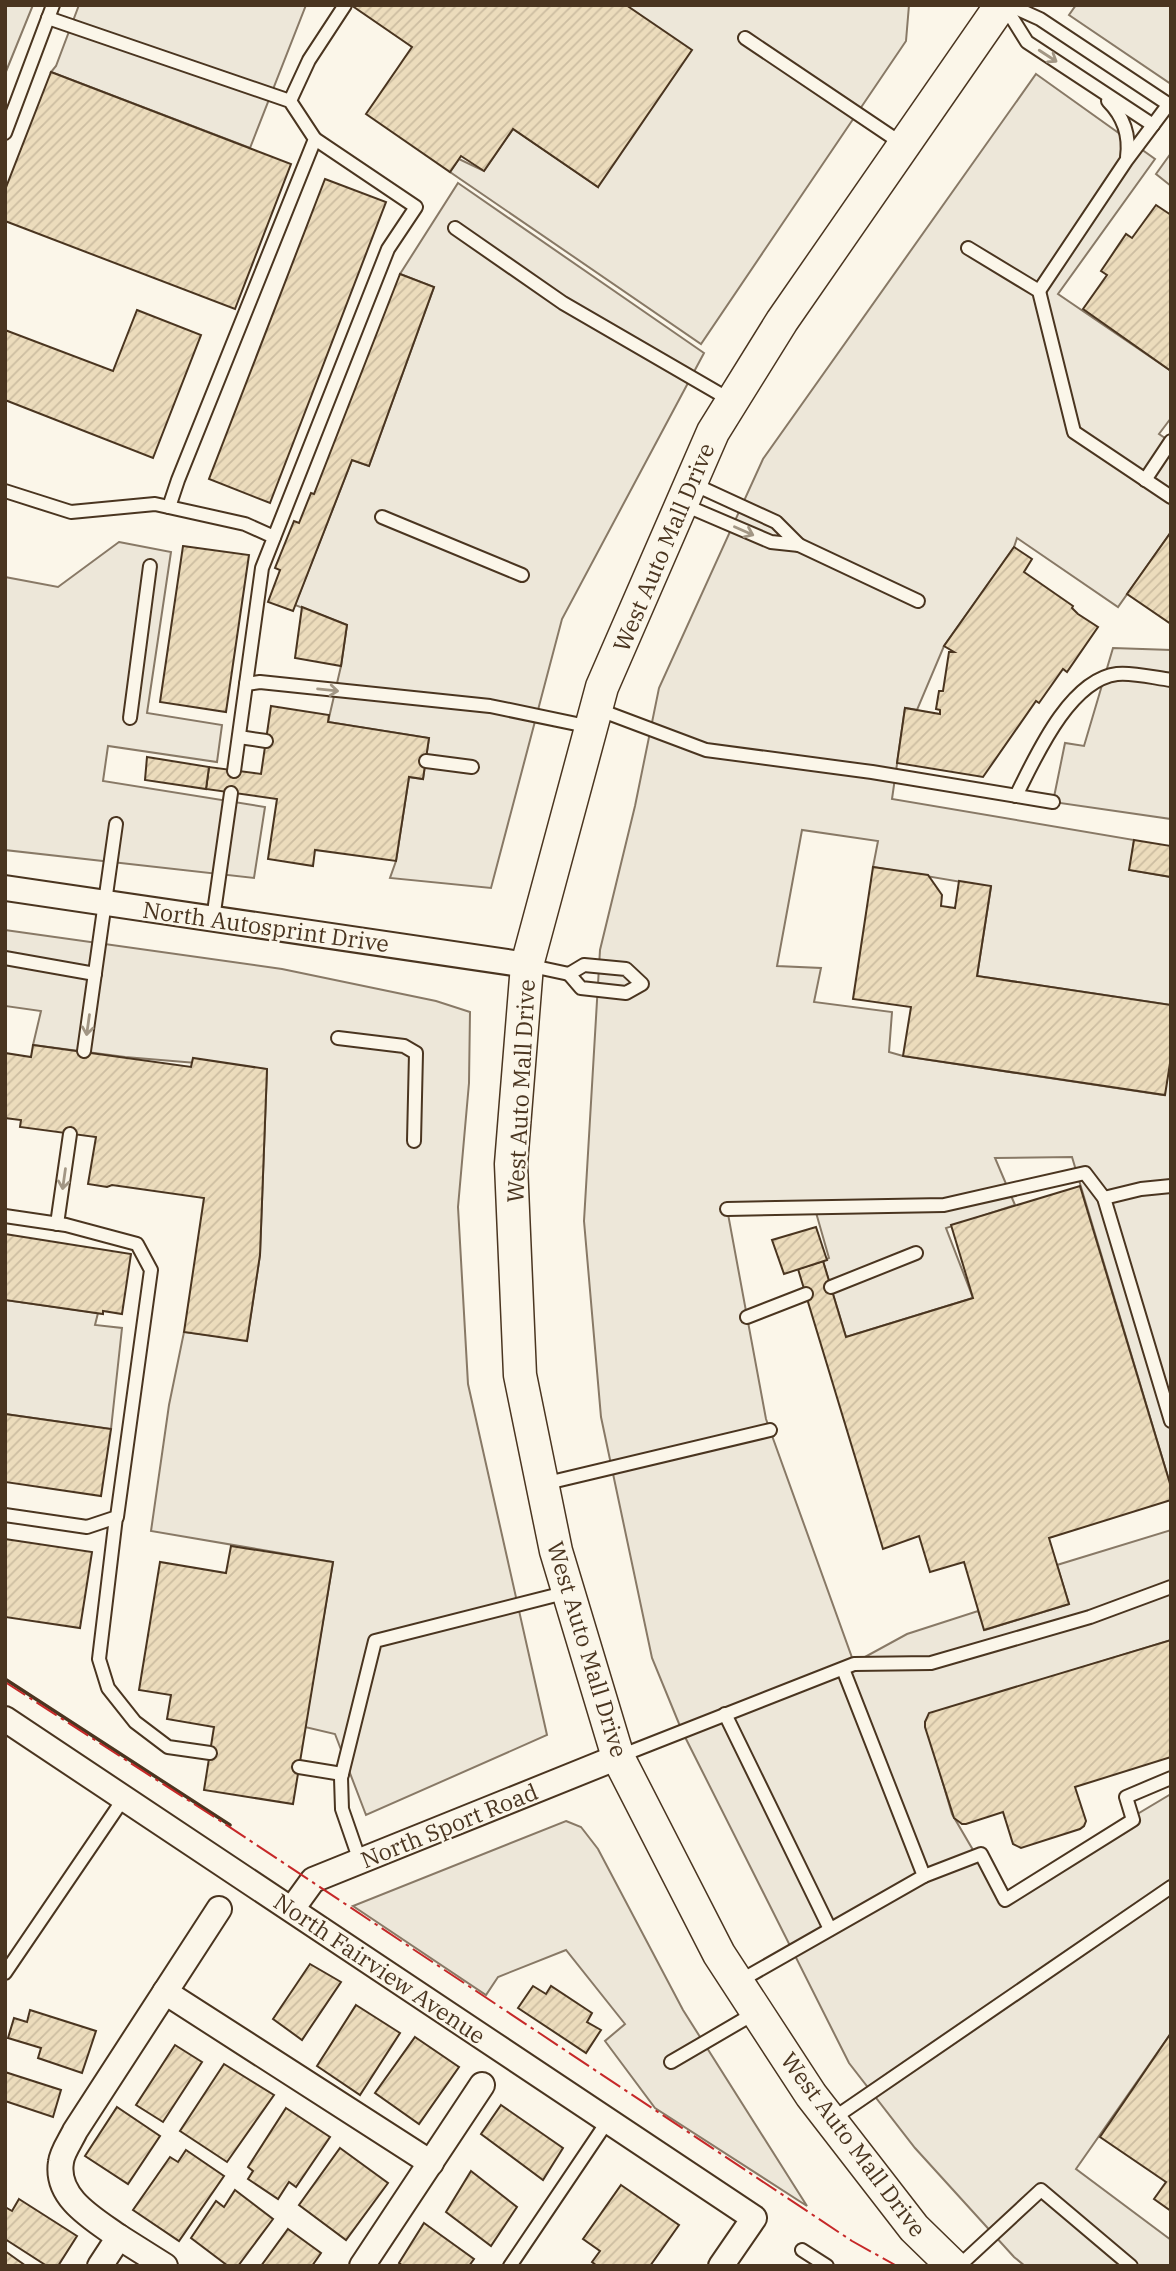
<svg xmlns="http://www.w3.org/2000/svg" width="1176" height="2271" font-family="'IBM Plex Serif',serif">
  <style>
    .parking { fill: #ede7d9; stroke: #887966; stroke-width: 2 }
    .building { fill: url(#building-hatch); stroke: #4a3520; stroke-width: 2 }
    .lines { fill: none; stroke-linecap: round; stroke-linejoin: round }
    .service-casing { stroke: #4a3520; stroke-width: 16 }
    .minor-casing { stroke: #4a3520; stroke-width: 28 }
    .tertiary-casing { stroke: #4a3520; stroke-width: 35 }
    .service { stroke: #fbf6e9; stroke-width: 12 }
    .minor { stroke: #fbf6e9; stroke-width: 24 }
    .tertiary { stroke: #fbf6e9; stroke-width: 32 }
    .wall { stroke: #4a3520; stroke-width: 3.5 }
    .power { stroke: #c62828; stroke-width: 2; stroke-dasharray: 24 5 3.5 5; stroke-linecap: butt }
    .oneway { stroke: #a29684 }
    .labels { text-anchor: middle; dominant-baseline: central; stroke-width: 5; stroke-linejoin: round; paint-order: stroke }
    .street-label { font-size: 23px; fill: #4a3520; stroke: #fbf6e9 }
  </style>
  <defs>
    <pattern id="building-hatch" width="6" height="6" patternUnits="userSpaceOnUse" patternTransform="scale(1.75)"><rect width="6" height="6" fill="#ecdcbc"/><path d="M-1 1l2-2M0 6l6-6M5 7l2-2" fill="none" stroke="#ccbda1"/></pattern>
  </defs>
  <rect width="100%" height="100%" fill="#fbf6e9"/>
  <g class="parking">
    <polygon points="5,5 33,5 5,74"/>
    <polygon points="79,5 306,5 250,148 51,72 56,66"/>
    <polygon points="626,5 909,5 906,41 701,344 450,172 459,159 484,171 513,129 598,187"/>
    <polygon points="1076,5 1171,5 1171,84 1069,15"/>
    <polygon points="1036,74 1155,159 1058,294 1171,371 1171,418 1159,434 1171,442 1171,532 1118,607 1017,538 1014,547 944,646 917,710 905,708 892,799 1134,840 1130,870 1171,877 1171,1005 977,976 991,887 873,867 878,841 802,830 777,966 821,968 814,1002 892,1012 889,1052 903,1056 1164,1095 1171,1057 1171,1487 1072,1157 995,1158 1015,1205 946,1228 973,1298 846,1337 823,1261 829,1258 815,1209 728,1214 766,1419 854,1663 907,1634 978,1611 985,1630 1069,1604 1057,1565 1171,1530 1171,1640 931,1714 925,1722 952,1814 1000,1896 1171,1794 1171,2033 1076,2169 1171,2240 1171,2266 1025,2266 1014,2257 915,2148 849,2063 682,1731 652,1658 601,1417 584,1221 600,950 635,806 659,688 763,459"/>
    <polygon points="1171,153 1171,186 1156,174"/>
    <polygon points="458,183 704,353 562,619 491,888 390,878 396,861 409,777 423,779 429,738 328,722 341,666 347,625 295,605 352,460 369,466 434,287 400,274"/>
    <polygon points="119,542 171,552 147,713 222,725 217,762 108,746 103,781 265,807 254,878 5,850 5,577 58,587"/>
    <polygon points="1113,648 1171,650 1171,819 1053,802 1065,743 1084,746"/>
    <polygon points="5,930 282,969 436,1001 470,1012 469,1083 458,1207 468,1384 547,1735 366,1815 335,1734 305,1727 333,1562 151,1531 169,1405 184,1332 247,1340 260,1255 267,1069 125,1057 33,1045 41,1011 5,1006"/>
    <polygon points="5,1300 98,1313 95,1325 122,1328 111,1429 5,1414"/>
    <polygon points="566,1821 581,1827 598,1849 683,2010 807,2206 655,2108 605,2041 625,2024 566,1950 498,1977 486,1995 353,1906"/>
  </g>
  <g class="building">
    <polygon points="351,5 626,5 692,50 598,187 513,129 484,171 461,156 450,172 366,114 412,47"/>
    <polygon points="51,72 291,164 235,309 5,221 5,190"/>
    <polygon points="325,179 386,202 270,503 209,479"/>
    <polygon points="1156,205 1171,215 1171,371 1083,309 1107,275 1101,271 1126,234 1132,238"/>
    <polygon points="400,274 434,287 369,466 352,460 293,611 268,602 280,570 275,568 294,521 299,523 311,493 314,494"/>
    <polygon points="137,310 201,335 153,458 5,400 5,330 113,371"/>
    <polygon points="1171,532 1171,624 1127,594"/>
    <polygon points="183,546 249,555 226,712 160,702"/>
    <polygon points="1014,547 1032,559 1024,572 1073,606 1072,608 1078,614 1098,627 1067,672 1063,669 1039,703 1036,701 983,777 897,763 905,708 940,714 940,710 936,709 939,691 943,691 949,652 954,652 944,646"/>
    <polygon points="302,607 347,625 341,666 295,658"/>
    <polygon points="271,706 329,715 328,722 429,738 423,779 409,777 396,861 315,850 313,866 268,859 277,799 206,789 209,767 261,774"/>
    <polygon points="147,757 209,767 206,789 145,780"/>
    <polygon points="1134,840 1171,846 1171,877 1129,870"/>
    <polygon points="873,867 928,875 942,895 941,906 955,908 959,881 991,886 977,976 1171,1005 1171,1057 1165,1095 903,1056 911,1007 853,999"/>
    <polygon points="33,1045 191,1067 193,1058 267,1069 260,1255 247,1341 184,1332 204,1198 112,1185 107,1187 88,1184 96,1137 20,1127 21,1120 5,1118 5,1053 31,1057"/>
    <polygon points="1080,1186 1171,1487 1171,1500 1049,1538 1069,1604 984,1630 964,1562 930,1572 919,1536 883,1549 798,1269 823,1261 846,1337 973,1298 951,1225"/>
    <polygon points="816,1227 827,1260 784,1274 772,1240"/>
    <polygon points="5,1234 131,1254 122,1314 103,1311 103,1314 5,1300"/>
    <polygon points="5,1414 111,1429 101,1496 5,1482"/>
    <polygon points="5,1539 92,1552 80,1628 5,1617"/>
    <polygon points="231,1546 333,1562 293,1804 204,1790 214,1727 167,1719 171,1695 139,1690 160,1562 226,1573"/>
    <polygon points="1171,1640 1171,1757 1075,1787 1086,1821 1084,1826 1080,1829 1021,1848 1013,1844 1003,1812 966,1824 962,1824 954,1818 925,1727 925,1722 929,1713"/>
    <polygon points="310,1964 341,1982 302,2040 273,2019"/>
    <polygon points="533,1986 546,1994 551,1986 592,2013 587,2022 601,2030 586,2053 518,2008"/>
    <polygon points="356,2005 400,2033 360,2095 317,2066"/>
    <polygon points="30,2010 96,2031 82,2073 38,2058 41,2048 8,2038 14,2018 27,2022"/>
    <polygon points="1171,2033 1171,2211 1154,2199 1166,2182 1100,2137"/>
    <polygon points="415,2037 459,2067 419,2124 375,2093"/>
    <polygon points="175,2045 202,2062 163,2122 136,2105"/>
    <polygon points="224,2064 274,2095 227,2162 180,2131"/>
    <polygon points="5,2072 61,2090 53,2117 5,2101"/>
    <polygon points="501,2105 563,2148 543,2180 481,2134"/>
    <polygon points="117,2107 160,2136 128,2184 85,2156"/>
    <polygon points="286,2108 330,2137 296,2187 289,2182 278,2199 248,2179 253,2171 248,2167"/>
    <polygon points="340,2148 388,2183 346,2240 299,2205"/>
    <polygon points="186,2150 224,2176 179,2241 133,2210 170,2157 178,2162"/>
    <polygon points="471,2171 517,2207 491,2246 446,2212"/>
    <polygon points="621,2185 679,2225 650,2266 597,2266 592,2262 600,2251 583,2239"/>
    <polygon points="235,2190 273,2219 238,2266 228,2266 191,2238 216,2201 224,2207"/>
    <polygon points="19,2199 77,2236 58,2266 47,2266 5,2239 5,2207 12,2211"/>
    <polygon points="424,2223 474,2259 469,2266 403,2266 399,2263"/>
    <polygon points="288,2229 321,2253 312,2266 261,2266"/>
    <polygon points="5,2251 26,2266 5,2266"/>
  </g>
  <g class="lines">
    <defs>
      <g id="service">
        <polyline points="1004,5 1027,42 1153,125"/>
        <polyline points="1009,5 1040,19 1171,106"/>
        <polyline points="48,18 290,101 315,139 178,480 169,507"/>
        <polyline points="745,38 904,145"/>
        <polyline points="290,101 309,60 345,5"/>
        <path d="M1108,101C1124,117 1130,135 1127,157"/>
        <polyline points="5,133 53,5"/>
        <polyline points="455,228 563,303 732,401"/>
        <polyline points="968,248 1039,291 1074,432 1171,497"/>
        <polyline points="1039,291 1126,161 1168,105"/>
        <polyline points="1145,480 1171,441"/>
        <polyline points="5,491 71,512 155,504 245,524 274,537"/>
        <polyline points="682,504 771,542 799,545 776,522 691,483"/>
        <polyline points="382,517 522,575"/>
        <polyline points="799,545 918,601"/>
        <polyline points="246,684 262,568 388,249 416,207 315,139"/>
        <polyline points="597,709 706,750 872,772 1053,802"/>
        <polyline points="130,718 150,566"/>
        <polyline points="239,737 266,741"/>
        <polyline points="426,761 472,767"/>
        <polyline points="234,771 246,684 260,682 490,706 591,727"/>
        <path d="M1016,796C1035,758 1069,680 1117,674C1132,672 1155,678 1171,680"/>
        <polyline points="213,919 231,793"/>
        <polyline points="5,958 95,974"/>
        <polyline points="527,965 569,974"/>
        <polygon points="584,965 626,969 642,984 626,993 581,988 569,974"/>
        <polyline points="338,1038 404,1046 416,1053 414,1141"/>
        <polyline points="84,1051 116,824"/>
        <polyline points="1104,1198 1141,1189 1171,1186"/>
        <polyline points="727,1209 944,1205 1085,1173 1104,1198 1171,1421"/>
        <polyline points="5,1216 66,1225 137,1244 151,1270 117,1517 87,1527 5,1515"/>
        <polyline points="57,1224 70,1134"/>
        <polyline points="831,1287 916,1253"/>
        <polyline points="747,1317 806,1294"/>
        <polyline points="543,1484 770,1430"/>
        <polyline points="116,1517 99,1659 108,1688 135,1722 168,1747 210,1753"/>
        <polyline points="725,1714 830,1929"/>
        <polyline points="620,1756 854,1664 931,1663 1090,1617 1171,1587"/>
        <polyline points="299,1767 342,1774"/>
        <polyline points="360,1861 342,1809 341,1778 375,1641 568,1592"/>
        <polyline points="924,1876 981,1854 1005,1900 1133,1820 1126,1797 1171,1778"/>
        <polyline points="5,1973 124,1798"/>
        <polyline points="738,1982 924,1876 843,1669"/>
        <polyline points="671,2062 755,2013"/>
        <polyline points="831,2120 1171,1887"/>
        <polyline points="802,2250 827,2266"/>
        <polyline points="510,2266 607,2122"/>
        <polyline points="959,2266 1041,2190 1131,2266"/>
      </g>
      <g id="minor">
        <polyline points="5,888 527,965"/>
        <polyline points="5,1719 754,2218 721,2266"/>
        <polyline points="292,1909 313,1880 618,1757"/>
        <polyline points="165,1992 431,2163"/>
        <polyline points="119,2237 165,2266"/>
        <path d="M100,2266L119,2237C94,2219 55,2198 61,2162C62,2152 71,2140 75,2131L219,1909"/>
        <polyline points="362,2266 482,2085"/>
      </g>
      <polyline id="tertiary" points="953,2266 914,2228 811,2095 719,1954 618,1757 556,1551 520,1375 511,1164 527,965 602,687 713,432 782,321 1001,5"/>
    </defs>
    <use href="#service" class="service-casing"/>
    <use href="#minor" class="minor-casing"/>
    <use href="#tertiary" class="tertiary-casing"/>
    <use href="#service" class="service"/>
    <use href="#minor" class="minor"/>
    <use href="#tertiary" class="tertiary"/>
    <polyline class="wall" points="5,1679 230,1825"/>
    <polyline class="power" points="5,1682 222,1822 852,2241 897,2266"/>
  </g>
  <defs><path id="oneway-shaft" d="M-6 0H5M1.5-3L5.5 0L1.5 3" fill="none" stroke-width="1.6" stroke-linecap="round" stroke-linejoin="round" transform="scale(1.75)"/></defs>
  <g class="oneway">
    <use href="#oneway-shaft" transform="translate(1048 56) rotate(33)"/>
    <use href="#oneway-shaft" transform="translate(744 531) rotate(24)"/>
    <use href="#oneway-shaft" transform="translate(328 690) rotate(6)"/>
    <use href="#oneway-shaft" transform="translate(88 1025) rotate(98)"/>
    <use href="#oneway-shaft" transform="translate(64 1179) rotate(98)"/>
  </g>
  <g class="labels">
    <g class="street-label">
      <text transform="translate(663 547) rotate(-67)">West Auto Mall Drive</text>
      <text transform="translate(266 926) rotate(8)">North Autosprint Drive</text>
      <text transform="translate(520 1091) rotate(-87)">West Auto Mall Drive</text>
      <text transform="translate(588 1649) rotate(73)">West Auto Mall Drive</text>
      <text transform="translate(449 1825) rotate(-22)">North Sport Road</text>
      <text transform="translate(380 1968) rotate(34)">North Fairview Avenue</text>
      <text transform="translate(854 2144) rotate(53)">West Auto Mall Drive</text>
    </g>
  </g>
  <rect width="1176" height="2271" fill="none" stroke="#4a3520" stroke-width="14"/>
</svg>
